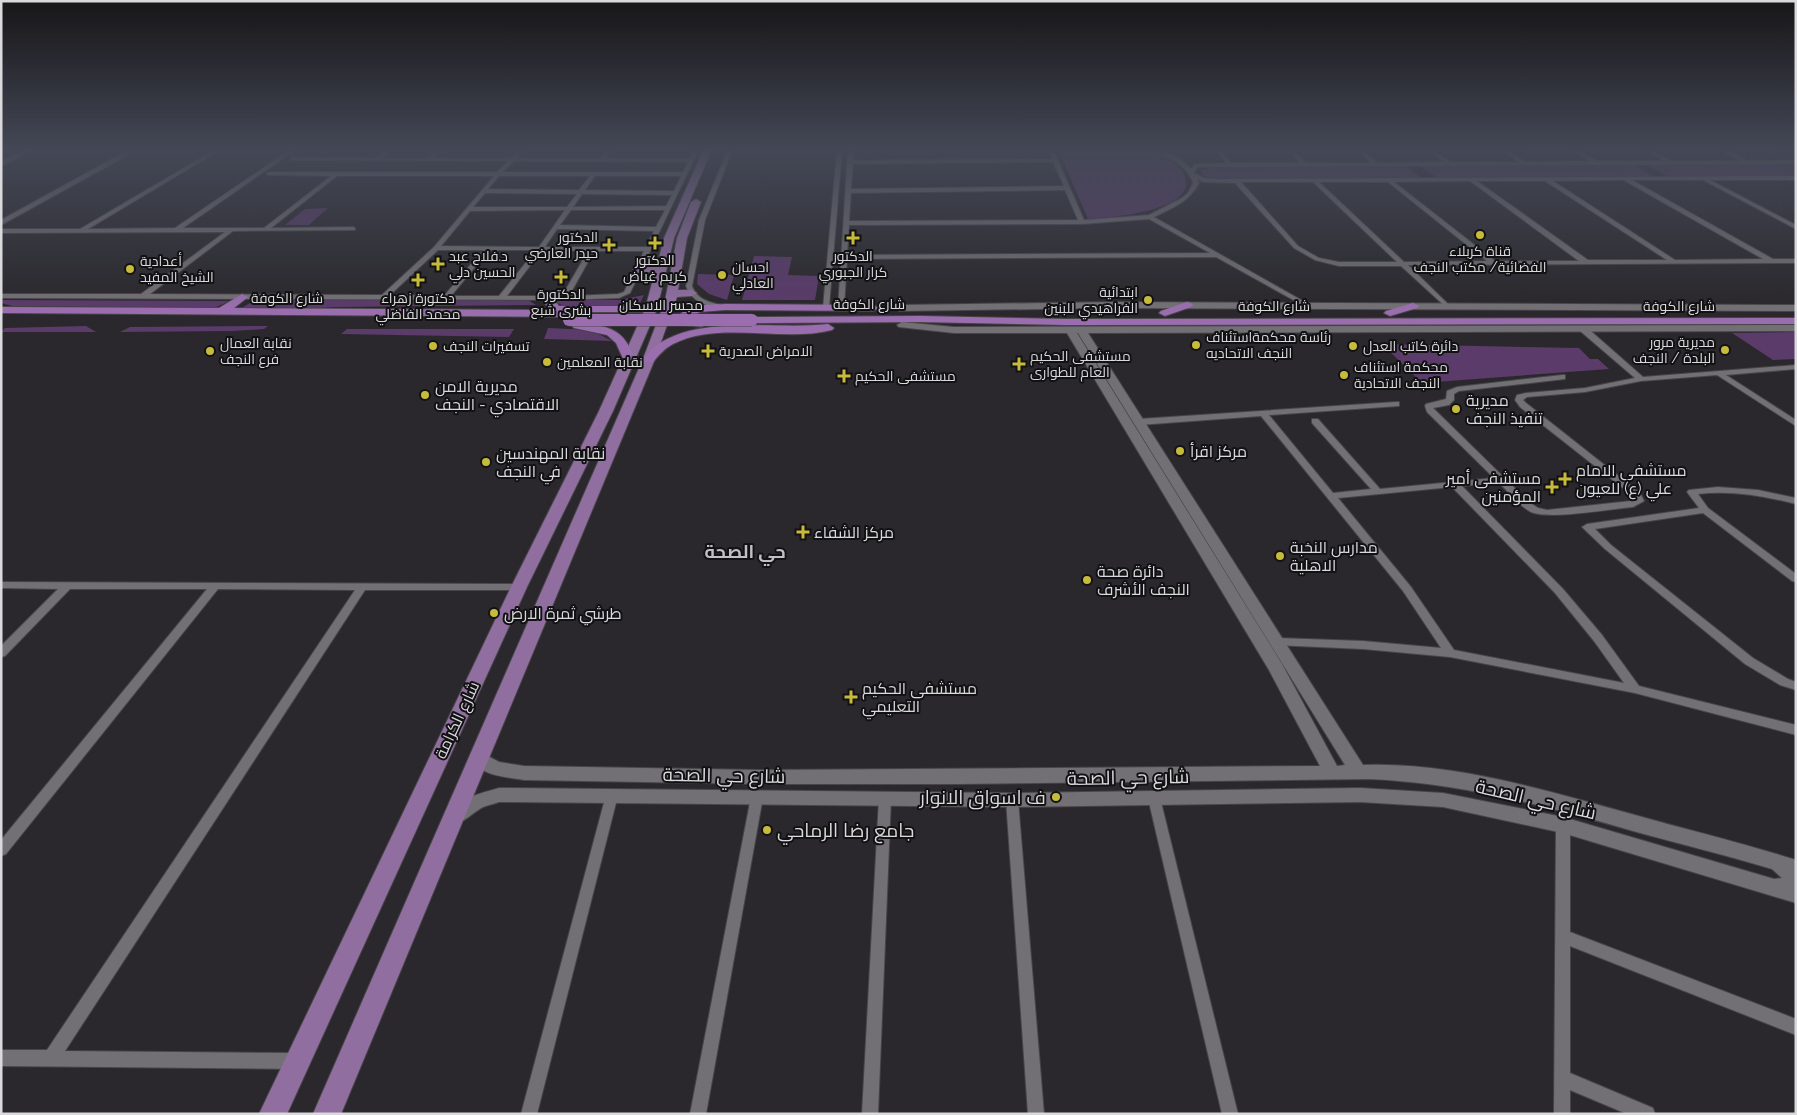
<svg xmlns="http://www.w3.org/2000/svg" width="1797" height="1115" font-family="Raleway,Cairo,sans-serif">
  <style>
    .green { fill: #5a3b6a }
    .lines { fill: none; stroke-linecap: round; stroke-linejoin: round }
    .minor-casing { stroke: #474548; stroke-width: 2 }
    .secondary-casing { stroke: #474548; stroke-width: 2 }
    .primary-casing { stroke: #474548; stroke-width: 2 }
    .trunk-casing { stroke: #474548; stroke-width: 2 }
    .minor { fill: #737075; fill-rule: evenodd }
    .secondary { fill: #737075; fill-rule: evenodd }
    .primary { fill: #906fa0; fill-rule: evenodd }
    .trunk { fill: #9a6eae; fill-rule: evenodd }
    .trunk-bridge-casing { stroke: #474548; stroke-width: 13; stroke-linecap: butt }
    .trunk-bridge { stroke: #9a6eae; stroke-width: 12 }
    .poi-dot { fill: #c7bb3b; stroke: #121113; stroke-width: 2 }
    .labels { text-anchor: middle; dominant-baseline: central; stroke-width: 4; stroke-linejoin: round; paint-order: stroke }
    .far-poi-label { font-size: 14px; fill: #dad9db; stroke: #121113; text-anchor: start }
    .far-street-label { font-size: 14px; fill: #dad9db; stroke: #121113 }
    .poi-label { font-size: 16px; fill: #dad9db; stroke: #121113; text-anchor: start }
    .street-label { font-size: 16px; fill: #dad9db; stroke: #121113 }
    .neighbourhood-label { font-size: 18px; font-weight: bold; fill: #c2bfc4; stroke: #121113 }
    .near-street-label { font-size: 19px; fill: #dad9db; stroke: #121113 }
    .near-poi-label { font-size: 19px; fill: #dad9db; stroke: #121113; text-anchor: end }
  </style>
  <rect width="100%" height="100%" fill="#2a282c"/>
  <g class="green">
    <path d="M1058,149C1079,149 1099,149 1120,149C1128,149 1139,148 1147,150C1159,153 1179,163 1184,175C1201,211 1108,218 1088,219Z"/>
    <polygon points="1796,163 1796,177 1669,177 1645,164"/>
    <polygon points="1405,165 1421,178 1214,179 1205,177 1201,173 1201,170 1217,167"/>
    <polygon points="1633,165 1655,177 1437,178 1421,166"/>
    <polygon points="328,208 309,225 285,225 305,209"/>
    <polygon points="754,256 792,257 788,275 819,276 815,300 742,300"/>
    <polygon points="698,274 734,275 727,300 709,294 697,284"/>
    <polygon points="644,295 638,307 562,305 550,300 619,300"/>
    <polygon points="1,300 230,301 214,308 12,306 1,303"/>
    <polygon points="255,300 528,300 536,305 334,307 305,309 238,310"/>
    <polygon points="86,326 96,332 1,332 5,328"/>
    <polygon points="268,326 264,329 233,331 120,332 130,327"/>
    <polygon points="548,328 591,330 612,341 544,339"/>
    <polygon points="347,329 514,329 509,337 341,334"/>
    <polygon points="1796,332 1796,359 1773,360 1732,333"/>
    <polygon points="1382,344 1579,348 1590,359 1598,359 1609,369 1422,383"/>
  </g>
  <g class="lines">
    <defs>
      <g id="minor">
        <path d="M216,149H222L88,229L175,228L291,149H297L183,228H264L331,176L267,175V173L269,172H497L508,161L290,160L292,157L377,158L387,149H393L383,158H429L439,149H444L435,158H511L520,149H525L517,158H601L607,149H612L606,158H690L694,149H699L630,293L619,298L564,300L1,298V294H141L225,232L1,233V229H80ZM514,161L688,162L683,172H503ZM337,176H494L434,247L382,295L150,294L233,231L355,230V228L353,227L271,228ZM499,176H590L579,190L488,189ZM595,176H681L674,191L585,190ZM485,193L577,194L567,207H473ZM582,194L672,195L666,206L573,207ZM565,210L539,247L441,246L470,211ZM571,210H665L656,227L560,225ZM557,229L654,231L646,247H545ZM438,250H483L444,296L390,295ZM489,250H536L499,296H451ZM542,250L588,251L562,296H507ZM594,251H644L624,292L618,294L569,296Z"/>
        <path d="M728,149H733L705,220L692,286C698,301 712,303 726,306L727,307L724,309C708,306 692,303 686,286L699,220Z"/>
        <polygon points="837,149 842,149 829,308 826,310 823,308"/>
        <path d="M848,149H853V160L1052,159L1048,149H1053L1084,220L1149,215L1182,198L1188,193L1193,183C1187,163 1168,159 1151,149C1166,149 1181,158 1191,169L1195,164L1226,163L1215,149H1220L1231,163H1300L1287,149H1292L1306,163H1371L1357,149H1362L1377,163L1444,162L1427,149H1433L1450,162H1519L1501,149H1507L1525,162L1590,161L1571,149H1577L1597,161H1664L1644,149H1650L1671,161H1740L1719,149H1726L1745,159V161L1796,160V164L1204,167H1197L1194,173L1204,178L1216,179L1796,176V180H1710L1796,225V229L1703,180H1632L1773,259H1796V263L1408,265L1449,305V307L1447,308L1401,266H1339L1315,260L1294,248L1235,183L1203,182L1197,179L1199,183C1188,203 1174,207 1154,217L1310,305V307H1306L1216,257L847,259L844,308L841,310L838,308ZM1053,162L1064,186L851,189L853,164ZM1625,180V181L1763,259L1675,260L1553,181ZM1470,181L1579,261H1495L1394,182ZM1477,181H1545L1667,260H1588ZM1241,182H1313L1397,262H1339L1319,258L1298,246ZM1319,182H1388L1487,261L1404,262ZM1065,190L1078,220L849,221L851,193ZM1149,219L1210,253L847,255L849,225L1082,224Z"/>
        <path d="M1579,326H1585L1643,377L1796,365V369L1726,375L1796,420V426L1717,375L1641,381L1585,392L1527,397L1523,400L1526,403L1640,493L1644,501L1633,507C1611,509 1549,520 1531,512C1519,506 1509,492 1499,483L1462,486L1563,589L1602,635L1639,686L1796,725V735L1635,693L1450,657L1363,649L1274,645L1272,642L1274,639L1278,638L1363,641L1441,648L1403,591L1261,416L1139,425L1135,422L1139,419L1396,402H1399V406L1269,415L1333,493L1371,489L1312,423V419H1318L1380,489L1494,478L1427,412L1425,406L1426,404L1446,399L1447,391L1457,387L1562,375H1565V379L1459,391L1454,394V400L1449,405L1433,408L1434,409L1529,502L1538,508L1547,510L1631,501L1634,500L1633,496L1520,407L1515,400L1517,395L1526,393L1585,388L1635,378L1579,330ZM1452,487L1555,593L1594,641L1624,683L1454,650L1411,587L1338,498Z"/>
        <path d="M1718,487L1758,490L1796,498V504C1764,496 1731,490 1698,494L1708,508L1796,574V582L1792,581L1703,513L1595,529L1611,545L1753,658L1788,679L1796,682V690L1780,685L1745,664L1605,549L1582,527L1587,524L1699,508L1687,492L1689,490Z"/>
        <polygon points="1,582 519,584 524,587 519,590 365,590 65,1051 297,1053 303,1055 305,1061 303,1067 297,1069 1,1066 1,1050 47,1050 355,590 218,589 6,854 1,856 1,840 207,589 70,589 5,656 1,657 1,646 58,589 1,588"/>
        <polygon points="612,790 617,791 618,795 537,1114 521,1114 606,795 607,791"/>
        <polygon points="757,792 762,793 763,797 706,1114 690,1114 751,797 752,793"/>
        <polygon points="885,793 890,794 891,798 878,1114 862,1114 879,798 880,794"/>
        <polygon points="1154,793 1159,794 1160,798 1238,1114 1222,1114 1148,798 1149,794"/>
        <polygon points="1012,795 1017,796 1018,800 1044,1114 1028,1114 1006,800 1007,796"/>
        <polygon points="1563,819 1568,821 1570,825 1570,932 1796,1019 1796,1035 1570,946 1570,1073 1653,1108 1655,1114 1627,1114 1570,1090 1570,1114 1554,1114 1556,825 1558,821"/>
      </g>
      <g id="secondary">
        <polygon points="27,149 36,149 1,166 1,161"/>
        <polygon points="130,149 139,149 1,225 1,220"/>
        <polygon points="1115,302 1796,305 1796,311 1115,308 899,311 894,308 899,305"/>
        <path d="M902,322L954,327L1796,325V331L1088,333L1363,765C1455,762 1547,791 1635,815C1688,830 1743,843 1796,860V903L1563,833L1443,807L1360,802L1012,807L499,802C494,804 488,805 483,807C471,813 462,827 448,822L445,817C454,799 482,793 499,788L1012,793L1360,788L1443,793L1563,817L1774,879L1782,878L1772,869C1726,855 1680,844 1633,831C1546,806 1461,783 1370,779L959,784H760L524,780C507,777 480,776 471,759L474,754L480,752L499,762L524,766L760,770L1320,766L1269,670L1067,333H954L899,327L897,325ZM1077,333H1078L1345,765L1337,766L1282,664Z"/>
      </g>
      <g id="primary">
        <polygon points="704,149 712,149 674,238 657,309 613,411 527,587 287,1114 259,1114 511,587 599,411 645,309 655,272 638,272 633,269 638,266 657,266 664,238"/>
        <polygon points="696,199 701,202 687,238 678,290 692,290 697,293 692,296 677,297 655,359 341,1114 313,1114 643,359 665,301 677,238 691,202"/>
      </g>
      <g id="trunk">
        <polygon points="242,294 248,297 234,308 550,310 540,297 546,294 550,295 559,306 651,306 657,309 651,312 577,312 576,316 572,317 1,313 1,307 219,308"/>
        <polygon points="1187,302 1191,303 1193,305 1191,307 1165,316 1159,313 1161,311"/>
        <polygon points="1413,303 1419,306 1417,308 1390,316 1384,313 1386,311"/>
        <path d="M725,304L873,305L879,308L873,311L725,310L700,312L690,317L692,320L702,323L704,325L702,327L684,325L678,317C688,303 710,305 725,304Z"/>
        <polygon points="920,316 1066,319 1796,318 1796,324 1066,325 920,322 752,323 746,320 752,317"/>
        <path d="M578,323C609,326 624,328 635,360L629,364L625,363L616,343L607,335L574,328L572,326L574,324Z"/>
        <path d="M828,324L834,328L832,330C782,343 720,320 673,344C665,348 659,355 653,362H645L643,359C679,310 773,331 828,324Z"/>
      </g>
    </defs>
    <use href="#minor" class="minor-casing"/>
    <use href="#secondary" class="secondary-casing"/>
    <use href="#primary" class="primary-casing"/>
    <use href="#trunk" class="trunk-casing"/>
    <use href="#minor" class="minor"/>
    <use href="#secondary" class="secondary"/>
    <use href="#primary" class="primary"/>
    <use href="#trunk" class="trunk"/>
    <defs>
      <polyline id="trunk-bridge" points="569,320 752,320"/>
    </defs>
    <use href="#trunk-bridge" class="trunk-bridge-casing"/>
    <use href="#trunk-bridge" class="trunk-bridge"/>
  </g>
  <linearGradient id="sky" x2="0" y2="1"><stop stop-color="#171618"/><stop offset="0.49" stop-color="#444856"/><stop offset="1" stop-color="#444856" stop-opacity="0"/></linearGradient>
  <rect width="1797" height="306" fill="url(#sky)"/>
  <g class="poi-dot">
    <circle cx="1480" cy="235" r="5"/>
    <path d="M850.5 230.5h5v5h5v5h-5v5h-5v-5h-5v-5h5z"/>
    <path d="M652.5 235.5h5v5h5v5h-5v5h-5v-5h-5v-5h5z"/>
    <path d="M606.5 237.5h5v5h5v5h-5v5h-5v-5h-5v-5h5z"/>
    <path d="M435.5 256.5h5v5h5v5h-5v5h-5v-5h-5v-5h5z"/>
    <circle cx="130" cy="269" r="5"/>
    <circle cx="722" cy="275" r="5"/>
    <path d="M558.5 269.5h5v5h5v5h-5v5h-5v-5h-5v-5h5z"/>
    <path d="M415.5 272.5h5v5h5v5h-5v5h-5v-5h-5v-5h5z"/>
    <circle cx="1148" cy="300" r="5"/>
    <circle cx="1196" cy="345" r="5"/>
    <circle cx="433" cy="346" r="5"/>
    <circle cx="1353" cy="346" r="5"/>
    <circle cx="1725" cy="350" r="5"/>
    <circle cx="210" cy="351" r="5"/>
    <path d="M705.5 343.5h5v5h5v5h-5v5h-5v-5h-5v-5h5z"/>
    <circle cx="547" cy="362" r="5"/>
    <path d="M1016.5 356.5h5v5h5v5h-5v5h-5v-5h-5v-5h5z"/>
    <circle cx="1344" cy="375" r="5"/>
    <path d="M841.5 368.5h5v5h5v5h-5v5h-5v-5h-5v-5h5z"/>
    <circle cx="425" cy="395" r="5"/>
    <circle cx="1456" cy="409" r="5"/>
    <circle cx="1180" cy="451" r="5"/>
    <circle cx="486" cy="462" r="5"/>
    <path d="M1562.5 471.5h5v5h5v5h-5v5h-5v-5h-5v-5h5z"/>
    <path d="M1549.5 479.5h5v5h5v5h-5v5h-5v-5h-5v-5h5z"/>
    <path d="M800.5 524.5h5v5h5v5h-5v5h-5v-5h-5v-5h5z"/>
    <circle cx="1280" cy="556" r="5"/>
    <circle cx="1087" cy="580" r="5"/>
    <circle cx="494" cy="613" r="5"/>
    <path d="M848.5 689.5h5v5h5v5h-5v5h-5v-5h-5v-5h5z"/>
    <circle cx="1056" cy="797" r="5"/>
    <circle cx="767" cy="830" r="5"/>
  </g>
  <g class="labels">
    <g class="far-poi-label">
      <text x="598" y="237" text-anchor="end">الدكتور<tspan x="598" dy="16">حيدر العارضي</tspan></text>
      <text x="1480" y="251" text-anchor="middle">قناة كربلاء<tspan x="1480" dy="16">الفضائية/ مكتب النجف</tspan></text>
      <text x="449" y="256">د.فلاح عبد<tspan x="449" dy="16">الحسين دلي</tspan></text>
      <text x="853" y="256" text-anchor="middle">الدكتور<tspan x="853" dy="16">كرار الجبوري</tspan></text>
      <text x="655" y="260" text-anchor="middle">الدكتور<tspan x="655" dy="16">كريم غياض</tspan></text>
      <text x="140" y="261">أعدادية<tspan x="140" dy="16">الشيخ المفيد</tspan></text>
      <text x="732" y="267">احسان<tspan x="732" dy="16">العادلي</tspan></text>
      <text x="1138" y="292" text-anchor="end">ابتدائية<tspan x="1138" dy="16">الفراهيدي للبنين</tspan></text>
      <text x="561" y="294" text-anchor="middle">الدكتورة<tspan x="561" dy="16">بشرى شبع</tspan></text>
      <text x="418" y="298" text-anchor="middle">دكتورة زهراء<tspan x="418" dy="16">محمد الفاضلي</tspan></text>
      <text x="1206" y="337">رئاسة محكمةاستئناف<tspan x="1206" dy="16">النجف الاتحاديه</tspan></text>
      <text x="1715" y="342" text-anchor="end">مديرية مرور<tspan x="1715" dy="16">البلدة / النجف</tspan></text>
      <text x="220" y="343">نقابة العمال<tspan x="220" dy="16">فرع النجف</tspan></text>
      <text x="443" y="346">تسفيرات النجف</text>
      <text x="1363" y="346">دائرة كاتب العدل</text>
      <text x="719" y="351">الامراض الصدرية</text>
      <text x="1030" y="356">مستشفى الحكيم<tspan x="1030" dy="16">العام للطوارى</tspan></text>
      <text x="557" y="362">نقابة المعلمين</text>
      <text x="1354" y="367">محكمة استئناف<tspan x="1354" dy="16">النجف الاتحادية</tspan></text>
      <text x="855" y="376">مستشفى الحكيم</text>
    </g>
    <g class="far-street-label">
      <text x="287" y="298">شارع الكوفة</text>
      <text x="869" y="304">شارع الكوفة</text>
      <text x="661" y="305">مجسر الاسكان</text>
      <text x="1274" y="306">شارع الكوفة</text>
      <text x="1679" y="306">شارع الكوفة</text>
    </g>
    <g class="poi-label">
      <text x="435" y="386">مديرية الامن<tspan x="435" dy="18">الاقتصادي - النجف</tspan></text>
      <text x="1466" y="400">مديرية<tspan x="1466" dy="18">تنفيذ النجف</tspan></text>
      <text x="1190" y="451">مركز اقرأ</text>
      <text x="496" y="453">نقابة المهندسين<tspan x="496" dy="18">في النجف</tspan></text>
      <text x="1576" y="470">مستشفى الامام<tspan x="1576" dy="18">علي (ع) للعيون</tspan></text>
      <text x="1541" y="478" text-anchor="end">مستشفى أمير<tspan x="1541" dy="18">المؤمنين</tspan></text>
      <text x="814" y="532">مركز الشفاء</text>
      <text x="1290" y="547">مدارس النخبة<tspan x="1290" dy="18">الاهلية</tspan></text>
      <text x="1097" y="571">دائرة صحة<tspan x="1097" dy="18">النجف الأشرف</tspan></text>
      <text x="504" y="613">طرشي ثمرة الارض</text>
      <text x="862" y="688">مستشفى الحكيم<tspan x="862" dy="18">التعليمي</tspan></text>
    </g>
    <g class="street-label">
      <text transform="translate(457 720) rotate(-65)">شارع الكرامة</text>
    </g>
    <g class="neighbourhood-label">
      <text x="745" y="551">حي الصحة</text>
    </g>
    <g class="near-street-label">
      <text transform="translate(724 775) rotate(1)">شارع حي الصحة</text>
      <text transform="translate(1128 777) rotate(-1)">شارع حي الصحة</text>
      <text transform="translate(1536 799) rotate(13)">شارع حي الصحة</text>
    </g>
    <g class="near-poi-label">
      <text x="1046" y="797">ف اسواق الانوار</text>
      <text x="777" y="830" text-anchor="start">جامع رضا الرماحي</text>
    </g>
  </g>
  <rect width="1797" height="1115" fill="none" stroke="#dad9db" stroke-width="5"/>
</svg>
